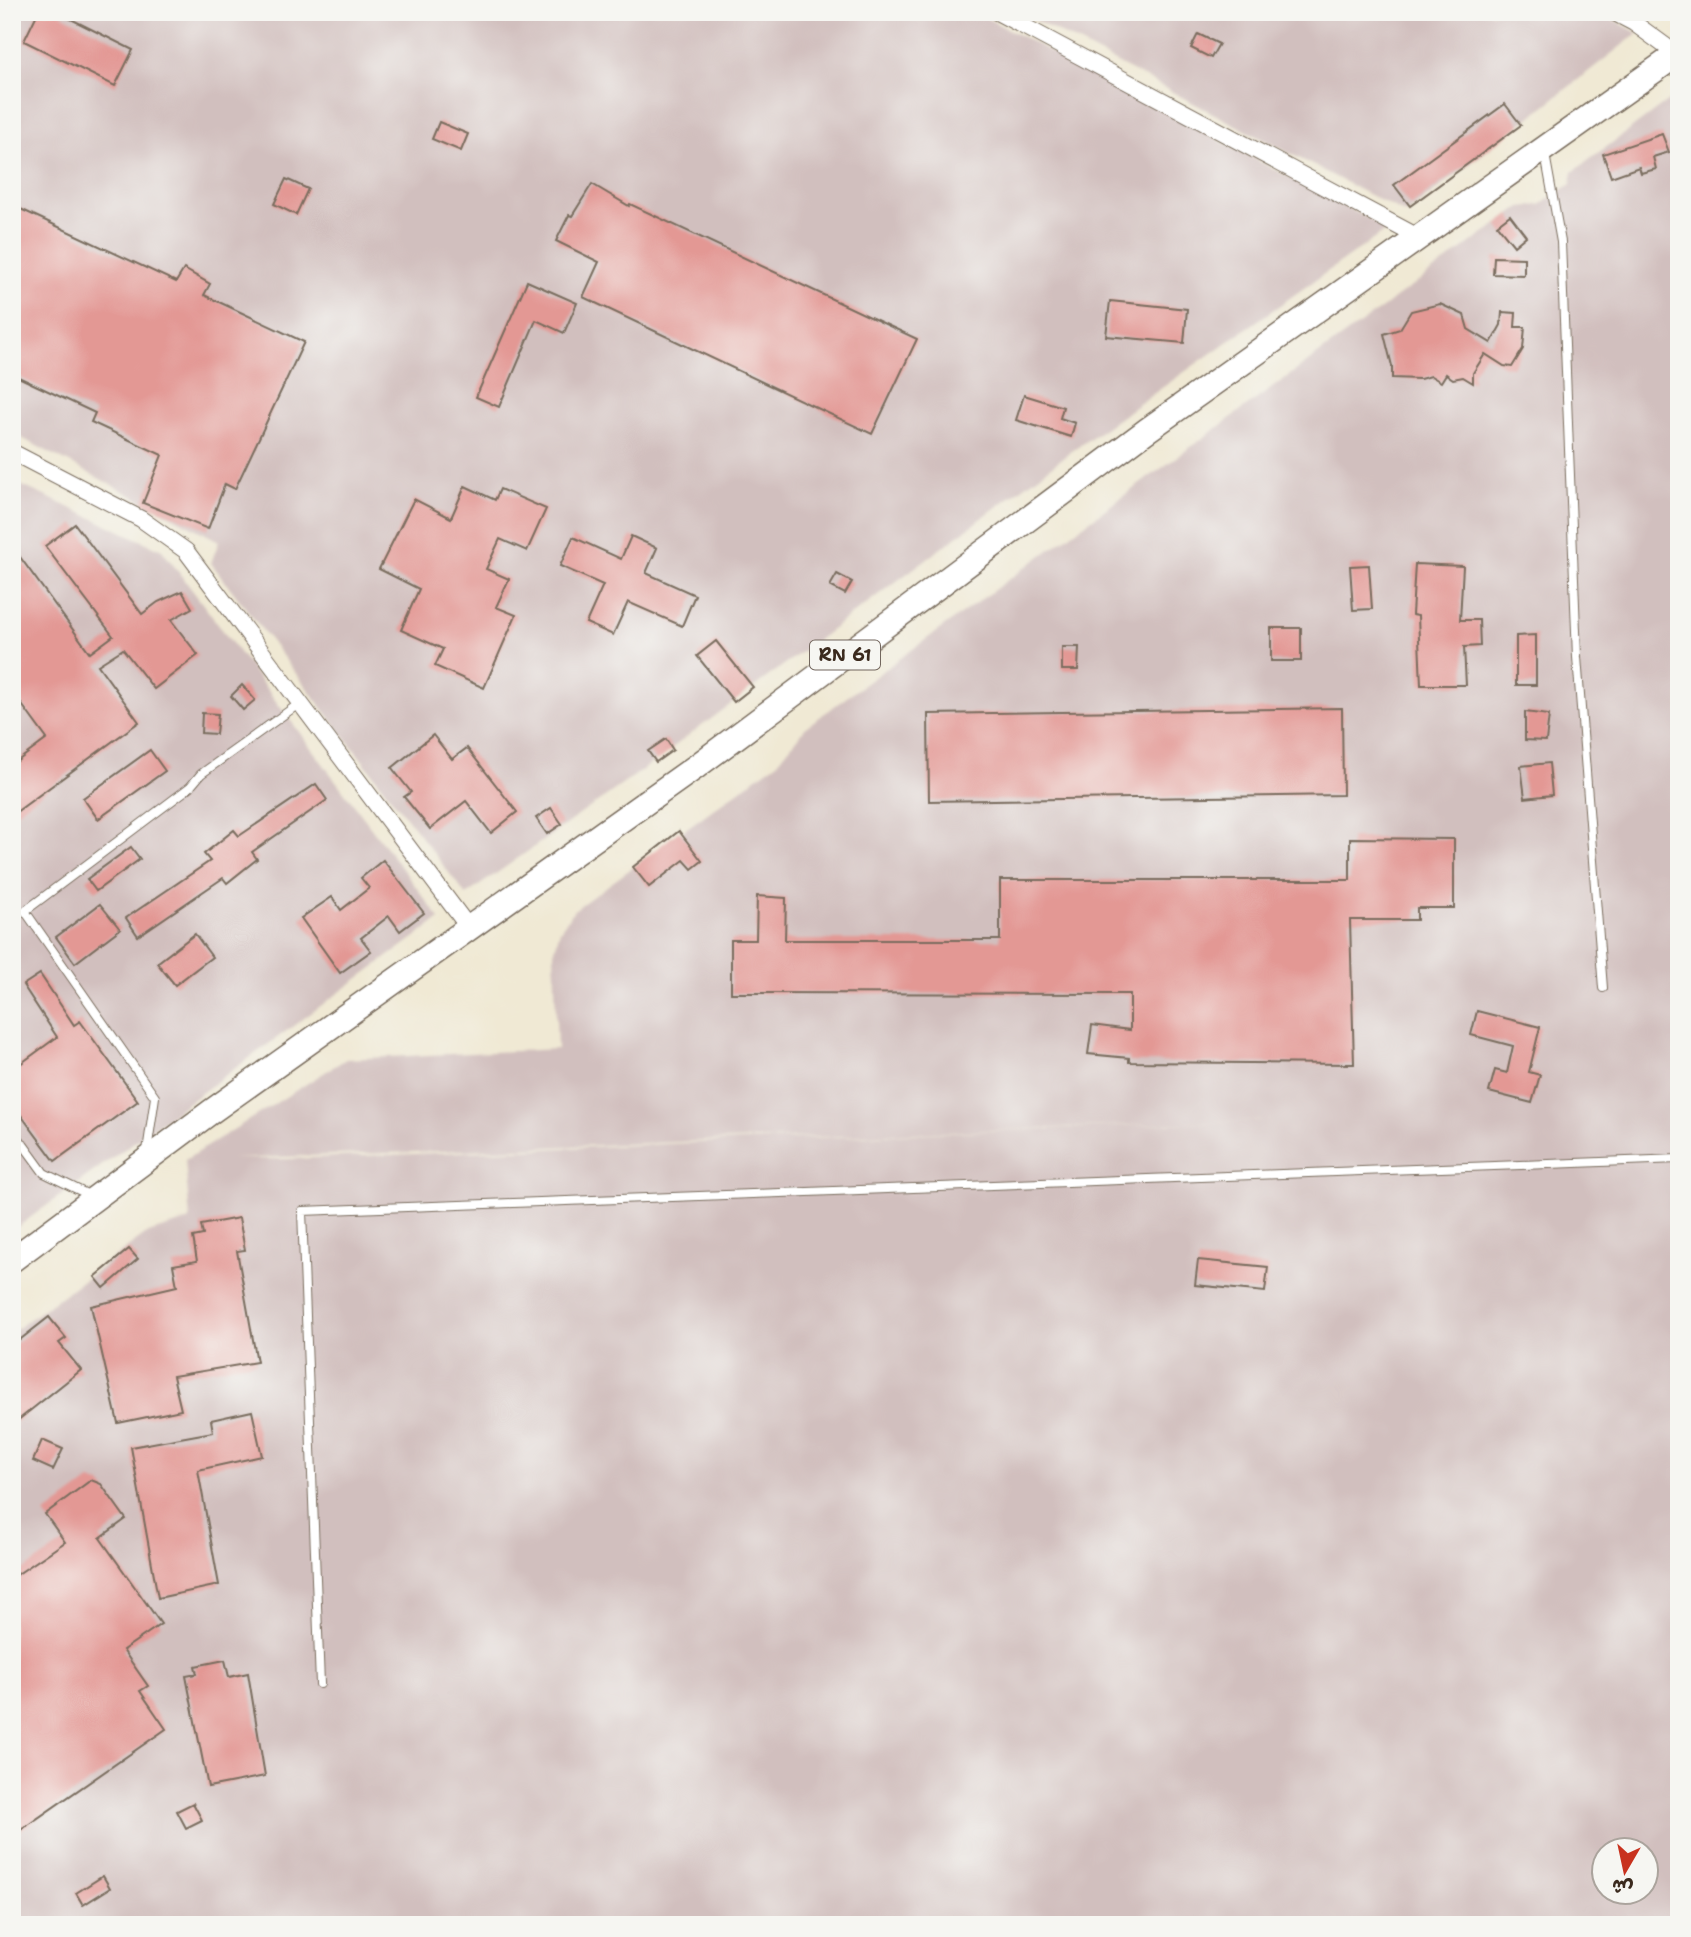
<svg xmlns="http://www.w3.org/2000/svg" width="1691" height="1937" font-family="'Shantell Sans','Playpen Sans Arabic',sans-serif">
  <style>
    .industrial { fill: #d1bfbe; fill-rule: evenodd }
    .building { fill: #e39894 }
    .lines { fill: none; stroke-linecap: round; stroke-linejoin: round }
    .lane-casing { stroke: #7a6d5e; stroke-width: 10 }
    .street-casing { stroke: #7a6d5e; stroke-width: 18 }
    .primary-casing { stroke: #7a6d5e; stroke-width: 27 }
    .lane { stroke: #fff; stroke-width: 8 }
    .street { stroke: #fff; stroke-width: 16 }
    .primary { stroke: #fff; stroke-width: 24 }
    .labels { text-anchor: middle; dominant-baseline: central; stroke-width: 5; stroke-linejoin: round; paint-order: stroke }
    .shield { fill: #f6f6f2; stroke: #73675e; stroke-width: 2 }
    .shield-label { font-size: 18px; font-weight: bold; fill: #3b2a1e }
  </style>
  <rect width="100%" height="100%" fill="#f6f6f2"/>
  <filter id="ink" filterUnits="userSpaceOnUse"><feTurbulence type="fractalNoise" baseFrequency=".0143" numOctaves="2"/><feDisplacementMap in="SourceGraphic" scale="14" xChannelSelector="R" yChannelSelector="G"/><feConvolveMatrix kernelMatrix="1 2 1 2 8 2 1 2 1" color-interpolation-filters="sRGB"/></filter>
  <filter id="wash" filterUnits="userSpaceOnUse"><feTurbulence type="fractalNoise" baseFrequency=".00686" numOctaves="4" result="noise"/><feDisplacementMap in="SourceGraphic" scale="28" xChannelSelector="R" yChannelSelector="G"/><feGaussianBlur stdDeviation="1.57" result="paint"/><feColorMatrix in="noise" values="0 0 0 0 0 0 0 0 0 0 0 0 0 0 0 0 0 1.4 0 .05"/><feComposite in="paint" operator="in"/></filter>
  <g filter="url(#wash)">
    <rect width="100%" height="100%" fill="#f0e9d4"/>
    <g class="industrial">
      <polygon points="12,12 975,12 1388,229 1072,451 633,777 466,895 211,563 219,541 12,433"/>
      <polygon points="1019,12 1599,12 1638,33 1406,214"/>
      <path d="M1679,93V1925H12V1332L148,1233L190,1220L185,1160L346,1059L557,1049L554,952L560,930L574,910L778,762L807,726L1521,207L1540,205L1571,184L1573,172ZM1341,1117L287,1159H230H231ZM1604,1850H1646V1892H1604Z"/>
      <polygon points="12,481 162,550 440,919 12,1231"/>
    </g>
    <g id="blocks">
      <g class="building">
        <polygon points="38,12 57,12 133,50 115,86 24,41"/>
        <polygon points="1198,34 1219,44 1211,58 1191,48"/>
        <polygon points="1505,104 1521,125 1410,206 1394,185"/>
        <polygon points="439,122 468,134 461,151 432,139"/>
        <polygon points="1662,134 1669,152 1653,157 1656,169 1641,173 1639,167 1611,177 1603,154"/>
        <polygon points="286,179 308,189 296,215 274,204"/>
        <polygon points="592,184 629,206 630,204 917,339 872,434 583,297 599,262 556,241 569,215 572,216"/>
        <polygon points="12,205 176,282 184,269 210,284 204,295 304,342 235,489 225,484 208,529 143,503 162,455 91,422 95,413 12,374"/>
        <polygon points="1510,215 1526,236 1514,246 1497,225"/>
        <polygon points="1494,257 1524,258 1524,275 1493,274"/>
        <polygon points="527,281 577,303 564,333 536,320 499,407 476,397"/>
        <polygon points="1110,301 1187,309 1184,343 1106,336"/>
        <polygon points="1440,304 1464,315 1468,329 1491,343 1501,325 1502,312 1516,313 1515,327 1525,327 1523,349 1512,367 1504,366 1485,354 1473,373 1473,383 1463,377 1453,379 1446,374 1441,382 1431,376 1420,379 1392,378 1392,366 1384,334 1400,329 1411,311"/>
        <polygon points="1024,395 1063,407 1060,418 1075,423 1071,437 1016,420"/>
        <polygon points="465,486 495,500 500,489 546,509 527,551 500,539 486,569 509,579 496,607 516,615 484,688 435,666 443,649 401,630 419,589 379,569 414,499 451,518"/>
        <polygon points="75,524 142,614 158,602 182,591 192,608 171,620 198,655 154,689 123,649 98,665 139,722 12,815 12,765 47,739 12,691 12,546 90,653 113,636 45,546"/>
        <polygon points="631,536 657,548 646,573 695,595 682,626 628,602 613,635 586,623 603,585 560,566 573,537 621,559"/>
        <polygon points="1415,564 1463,566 1460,620 1479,620 1480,646 1464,647 1466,685 1421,685 1418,616 1412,615"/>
        <polygon points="1369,565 1372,609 1353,610 1350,566"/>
        <polygon points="837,574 852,582 845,594 830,586"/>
        <rect x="1271" y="628" width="30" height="33"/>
        <polygon points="1536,635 1536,685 1516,685 1516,636"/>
        <polygon points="716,641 753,687 734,702 697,656"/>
        <polygon points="1062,647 1079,647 1078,670 1062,670"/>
        <polygon points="242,685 255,700 243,710 231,696"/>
        <polygon points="1342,708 1343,795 929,801 928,714"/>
        <polygon points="1525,712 1549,715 1546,741 1525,740"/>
        <polygon points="202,713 218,714 216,734 201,733"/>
        <polygon points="433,735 452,759 467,748 517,812 491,833 466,801 430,829 404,797 411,792 392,768"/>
        <polygon points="666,739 673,750 656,762 648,751"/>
        <polygon points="150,750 165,771 98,819 83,798"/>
        <polygon points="1549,763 1552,795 1525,798 1521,766"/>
        <polygon points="316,784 327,800 252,852 257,859 227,883 223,878 138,936 126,918 210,861 204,854 234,830 239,836"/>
        <polygon points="551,808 562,824 547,834 536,818"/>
        <polygon points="679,831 702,861 692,869 684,860 649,887 633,867"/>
        <polygon points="1350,838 1454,839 1454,908 1417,908 1417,920 1350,920 1354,1064 1129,1062 1129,1058 1088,1054 1092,1025 1130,1030 1130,994 731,993 731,940 756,940 757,896 786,898 785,940 1000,940 1000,880 1350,880"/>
        <polygon points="131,847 140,859 96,891 87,879"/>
        <polygon points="383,860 424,913 400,931 389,916 361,938 371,951 340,973 301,918 332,897 341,910 369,888 361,878"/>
        <polygon points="100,904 120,929 75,963 56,937"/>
        <polygon points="195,934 212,957 175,985 157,963"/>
        <polygon points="40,974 74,1025 80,1021 138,1101 55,1161 12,1103 12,1070 57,1037 23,985"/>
        <polygon points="1477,1011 1540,1027 1529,1072 1540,1075 1532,1103 1489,1092 1495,1070 1507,1073 1513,1046 1471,1035"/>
        <polygon points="239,1218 245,1250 237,1251 257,1362 173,1376 181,1410 118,1423 91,1306 177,1286 173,1265 197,1261 193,1237 203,1235 201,1225"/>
        <polygon points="129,1249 138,1259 104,1288 95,1277"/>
        <polygon points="1198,1260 1268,1267 1265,1292 1195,1285"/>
        <polygon points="49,1317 66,1338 59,1343 81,1370 12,1425 12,1346"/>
        <polygon points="252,1411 262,1456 198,1470 219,1585 158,1598 131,1447 213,1432 211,1420"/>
        <polygon points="42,1440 63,1449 53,1470 33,1461"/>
        <polygon points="91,1480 101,1484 126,1519 100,1538 161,1624 123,1650 148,1686 140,1691 166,1729 12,1836 12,1578 65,1542 45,1514"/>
        <polygon points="225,1660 229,1677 248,1673 265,1776 208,1787 186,1676 197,1674 195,1666"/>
        <polygon points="193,1803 202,1820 186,1828 177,1811"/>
        <polygon points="103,1876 110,1888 83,1905 76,1893"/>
      </g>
    </g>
  </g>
  <g filter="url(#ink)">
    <use href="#blocks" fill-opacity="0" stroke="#7a6d5e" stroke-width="2"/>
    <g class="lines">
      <defs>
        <g id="lane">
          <polyline points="1545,154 1561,242 1577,657 1603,988"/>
          <polyline points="12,1129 44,1173 93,1197"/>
          <polyline points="147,1151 155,1097 25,911 190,787 201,774 300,703"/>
          <polyline points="320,1684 302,1211 1679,1159"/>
        </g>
        <g id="street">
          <polyline points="997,12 1420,238"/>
          <polyline points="1613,12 1634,23 1679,56"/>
          <polyline points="12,452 141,519 186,551 469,928"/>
        </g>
        <polyline id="primary" points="12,1260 212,1111 697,766 1146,431 1679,53"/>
      </defs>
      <use href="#lane" class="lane-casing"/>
      <use href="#street" class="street-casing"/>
      <use href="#primary" class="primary-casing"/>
      <use href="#lane" class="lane"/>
      <use href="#street" class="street"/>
      <use href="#primary" class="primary"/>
    </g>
  </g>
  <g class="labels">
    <rect class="shield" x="810" y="640.5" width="70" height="29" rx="5"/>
    <g class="shield-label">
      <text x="845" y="655">RN 61</text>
    </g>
  </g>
  <rect width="1691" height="1937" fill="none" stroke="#f6f6f2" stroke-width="42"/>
  <g transform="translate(1625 1871) rotate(189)"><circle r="33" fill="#f6f6f2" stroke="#aba49d" stroke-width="2"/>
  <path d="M0-5L12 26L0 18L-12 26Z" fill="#c8321e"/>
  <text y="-10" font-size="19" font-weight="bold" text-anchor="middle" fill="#3b2a1e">ش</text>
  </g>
</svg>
